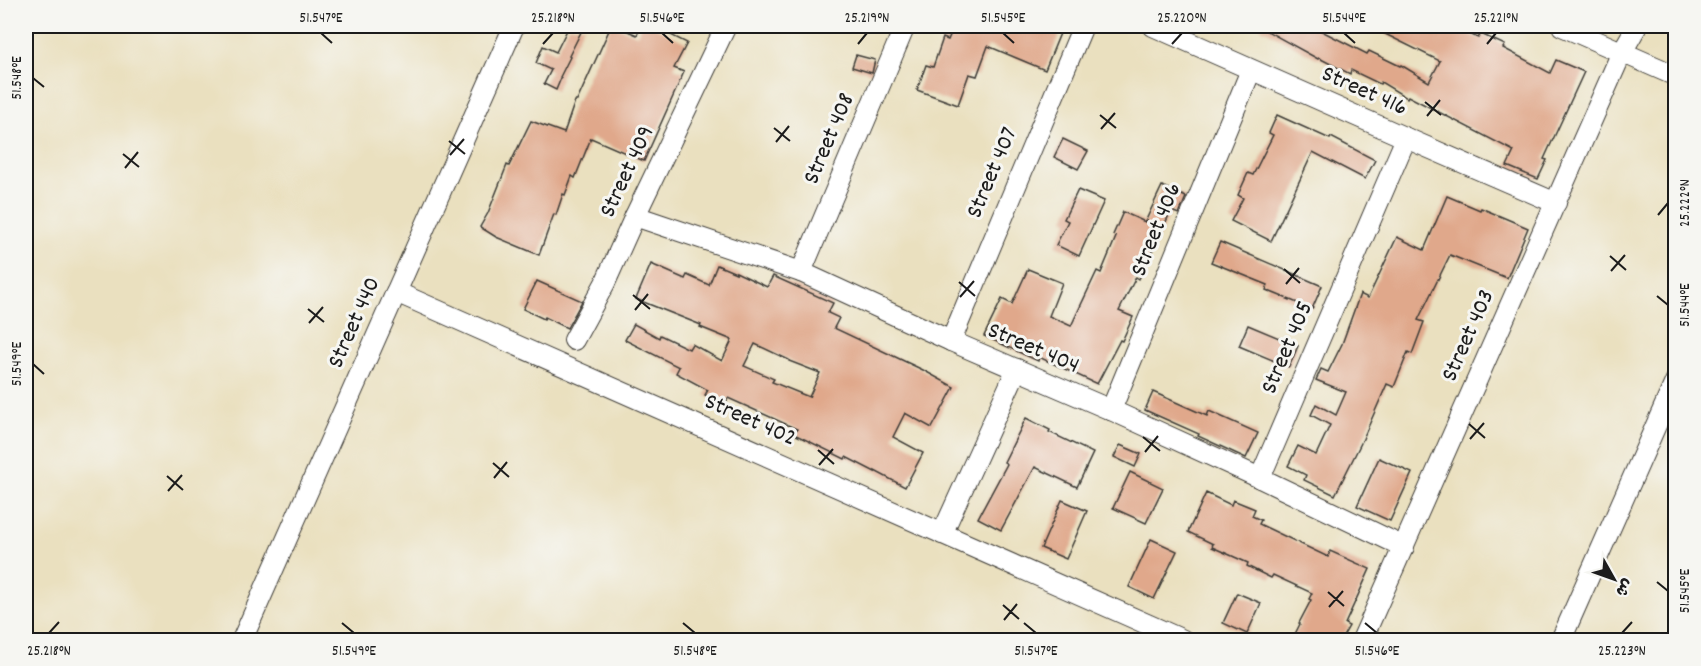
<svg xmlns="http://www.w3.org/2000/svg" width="1701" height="666" font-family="Dekko,'Playpen Sans Arabic',sans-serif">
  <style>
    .building { fill: #e0a88b; fill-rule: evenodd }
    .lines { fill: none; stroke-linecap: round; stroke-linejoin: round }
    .minor-casing { stroke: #3b3934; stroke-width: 22 }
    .minor { stroke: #fff; stroke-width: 20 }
    .ticks { fill: none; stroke: #1c1c1c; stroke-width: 2 }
    .labels { text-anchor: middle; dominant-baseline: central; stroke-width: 6; stroke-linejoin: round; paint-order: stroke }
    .street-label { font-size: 24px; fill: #1c1c1c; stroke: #f6f6f2 }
    .neatline { fill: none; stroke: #1c1c1c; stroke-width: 2 }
    .ticks-label { font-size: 15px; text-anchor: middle; fill: #1c1c1c }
  </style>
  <rect width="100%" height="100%" fill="#f6f6f2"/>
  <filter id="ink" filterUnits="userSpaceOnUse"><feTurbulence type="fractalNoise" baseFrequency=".0167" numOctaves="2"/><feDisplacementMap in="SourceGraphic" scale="12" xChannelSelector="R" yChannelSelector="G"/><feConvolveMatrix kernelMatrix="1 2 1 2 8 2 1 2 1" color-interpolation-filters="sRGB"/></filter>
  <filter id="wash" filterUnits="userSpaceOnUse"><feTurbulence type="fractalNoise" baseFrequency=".008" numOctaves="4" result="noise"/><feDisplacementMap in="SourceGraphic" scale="24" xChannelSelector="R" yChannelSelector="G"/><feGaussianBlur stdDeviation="1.35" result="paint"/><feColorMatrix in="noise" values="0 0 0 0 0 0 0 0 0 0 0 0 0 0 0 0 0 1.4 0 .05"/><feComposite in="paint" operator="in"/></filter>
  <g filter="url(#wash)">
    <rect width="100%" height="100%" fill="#eae0bf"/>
    <g id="blocks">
      <g class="building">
        <polygon points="569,26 584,26 569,56 570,57 560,77 561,78 556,90 544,84 551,70 536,63 543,46 556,52"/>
        <polygon points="611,26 616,26 637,35 641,26 653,26 687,43 674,68 684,72 644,161 591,138 575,178 572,176 565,195 563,194 556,215 554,214 539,255 496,237 480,227 488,213 507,165 509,166 531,121 564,133 575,101 577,101"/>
        <polygon points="954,26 1063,26 1045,70 988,46 977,76 969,74 958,105 917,90 926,65 933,67 943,38 948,40"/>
        <polygon points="1258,26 1312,26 1367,54 1369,51 1400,66 1401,65 1429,82 1440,61 1369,26 1453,26 1478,38 1481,34 1505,45 1503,48 1550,73 1556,60 1584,72 1544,159 1547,160 1538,179 1507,166 1514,151 1408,96 1407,98 1381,82 1380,84 1351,70 1350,74 1319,58 1318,59"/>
        <polygon points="856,55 875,60 872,73 852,67"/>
        <polygon points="1277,115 1330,139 1331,137 1375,160 1365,179 1313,152 1271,241 1231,221 1243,198 1238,195 1248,173 1253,175 1273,135 1269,133"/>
        <polygon points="1063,139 1088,151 1078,169 1054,157"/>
        <polygon points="1162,186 1186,197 1179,214 1171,211 1139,279 1136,277 1119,311 1133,317 1122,341 1120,340 1097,384 1039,357 1038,361 984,336 1002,299 1012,304 1028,269 1062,283 1049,316 1071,326 1097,271 1101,273 1116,237 1113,235 1123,212 1145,222"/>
        <polygon points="1078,190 1104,201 1079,256 1056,245 1068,221 1064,219"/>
        <polygon points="1447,196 1480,210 1481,208 1528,228 1507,278 1450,255 1418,320 1424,322 1412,354 1408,352 1394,387 1387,384 1362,441 1335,495 1304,480 1306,475 1288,466 1298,446 1316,455 1330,425 1311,415 1316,404 1336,415 1346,392 1316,380 1321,369 1328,372 1342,344 1360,294 1368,298 1397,237 1424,250"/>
        <polygon points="1220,242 1322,286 1312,309 1266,290 1268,285 1211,262"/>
        <path d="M651,264L685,279L687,275L709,285L717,265L736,273V272L767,287L773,276L833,303L828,313L839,318L834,328L923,370L954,387L932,428L905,413L893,437L923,453L905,487L875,471V472L846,457L845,459L794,434L797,429L728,398L725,405L705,395L708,390L676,373L679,367L625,340L634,324L659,338L660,335L689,349L692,344L722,361L732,340L700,327L701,325L636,299ZM755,344L789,360V361L820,373L809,397L772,382L774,379L744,366Z"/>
        <polygon points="537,281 582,301 567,328 545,317 544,319 523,309"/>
        <polygon points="1248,325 1298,346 1289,367 1239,346"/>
        <polygon points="1153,392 1207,416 1209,411 1258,433 1246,458 1198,436 1199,434 1145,410"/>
        <polygon points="1026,418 1050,430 1049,432 1093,453 1077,487 1035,467 1001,530 978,518 1007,464 1004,462"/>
        <polygon points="1120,445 1141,454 1135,467 1114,457"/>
        <polygon points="1379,458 1412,473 1390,521 1357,506"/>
        <polygon points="1130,472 1163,488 1146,523 1113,508"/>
        <polygon points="1206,493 1231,505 1233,500 1255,509 1252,516 1261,520 1259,524 1328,557 1330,551 1370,569 1345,624 1349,626 1341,640 1292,640 1300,624 1299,623 1311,600 1309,599 1312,593 1273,575 1271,578 1247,566 1248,563 1212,547 1213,544 1188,532"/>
        <polygon points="1062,500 1087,511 1066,559 1041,548"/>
        <polygon points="1151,539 1177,551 1154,599 1129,587"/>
        <polygon points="1237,593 1261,603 1247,634 1223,623"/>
      </g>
    </g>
  </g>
  <g filter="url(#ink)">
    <use href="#blocks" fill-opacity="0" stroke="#3b3934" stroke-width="1.5"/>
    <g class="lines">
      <defs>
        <g id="minor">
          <polyline points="1153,26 1406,138 1556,203"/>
          <polyline points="1562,26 1676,76"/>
          <polyline points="635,216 801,272 951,341 1111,410 1260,478 1404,547"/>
          <polyline points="801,272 905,26"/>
          <polyline points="396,292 1183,640"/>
          <polyline points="574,340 605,283 635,216 726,26"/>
          <polyline points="951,341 1083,26"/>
          <polyline points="1111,410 1251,70"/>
          <polyline points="1260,478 1406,138"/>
          <polyline points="942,534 1017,369"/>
          <polyline points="242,640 514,26"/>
          <polyline points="1362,640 1622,52 1637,26"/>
          <polyline points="1561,640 1676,380"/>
        </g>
      </defs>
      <use href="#minor" class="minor-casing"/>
      <use href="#minor" class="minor"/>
    </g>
  </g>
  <path class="ticks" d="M321,33L332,43M662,33L673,43M1003,33L1014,43M1344,33L1355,43M543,44L553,33M858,44L867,33M1172,44L1182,33M1487,44L1496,33M33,78L44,87M1425,102L1441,115M1100,115L1116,128M1427,116L1440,100M774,128L790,141M1101,129L1115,113M449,141L465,154M776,142L789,126M123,154L139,167M450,155L464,139M125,168L138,152M1658,215L1668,203M1610,256L1626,270M1284,269L1300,283M1611,271L1625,255M959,282L975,296M1286,284L1299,268M633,295L650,309M1657,296L1668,305M960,297L974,281M308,309L324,322M635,310L648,294M309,323L323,307M33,364L44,374M1469,424L1485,438M1143,437L1160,451M1470,439L1484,423M818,450L834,464M1145,452L1158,436M493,463L509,477M819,465L833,449M167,476L183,490M494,478L507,462M168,491L182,475M1657,582L1668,591M1328,592L1344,606M1003,605L1019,619M1329,607L1343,591M1004,620L1017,604M342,623L354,633M683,623L695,633M1024,623L1036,633M1365,623L1377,633M49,633L59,622M1622,633L1632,622"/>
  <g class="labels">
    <g class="street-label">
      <text transform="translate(1364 92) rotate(24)">Street 416</text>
      <text transform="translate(830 139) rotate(-67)">Street 408</text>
      <text transform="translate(628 172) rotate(-65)">Street 409</text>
      <text transform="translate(993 173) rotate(-67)">Street 407</text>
      <text transform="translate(1157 230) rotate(-68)">Street 406</text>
      <text transform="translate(355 323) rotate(-66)">Street 440</text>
      <text transform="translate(1469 336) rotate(-66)">Street 403</text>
      <text transform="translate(1288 348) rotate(-67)">Street 405</text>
      <text transform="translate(1033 349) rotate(23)">Street 404</text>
      <text transform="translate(750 421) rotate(24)">Street 402</text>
    </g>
  </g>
  <rect width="1701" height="666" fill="none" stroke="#f6f6f2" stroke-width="66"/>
  <g transform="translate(1614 579) rotate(130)" stroke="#f6f6f2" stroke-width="4.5" paint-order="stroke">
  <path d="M0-4.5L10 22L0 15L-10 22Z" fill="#1c1c1c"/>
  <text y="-9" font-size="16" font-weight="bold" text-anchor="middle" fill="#1c1c1c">ش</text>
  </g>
  <rect x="33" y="33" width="1635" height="600" class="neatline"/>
  <g class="ticks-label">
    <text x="321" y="22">51.547°E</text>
    <text x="553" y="22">25.218°N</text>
    <text x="662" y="22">51.546°E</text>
    <text x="867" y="22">25.219°N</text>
    <text x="1003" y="22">51.545°E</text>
    <text x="1182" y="22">25.220°N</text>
    <text x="1344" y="22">51.544°E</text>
    <text x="1496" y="22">25.221°N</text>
    <text transform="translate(16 78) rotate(-90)" y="5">51.548°E</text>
    <text transform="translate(1684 203) rotate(-90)" y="5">25.222°N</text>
    <text transform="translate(1684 305) rotate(-90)" y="5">51.544°E</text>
    <text transform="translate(16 364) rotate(-90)" y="5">51.549°E</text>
    <text transform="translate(1684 591) rotate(-90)" y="5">51.545°E</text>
    <text x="49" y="655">25.218°N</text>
    <text x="354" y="655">51.549°E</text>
    <text x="695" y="655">51.548°E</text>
    <text x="1036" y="655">51.547°E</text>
    <text x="1377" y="655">51.546°E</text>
    <text x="1622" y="655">25.223°N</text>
  </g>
</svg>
